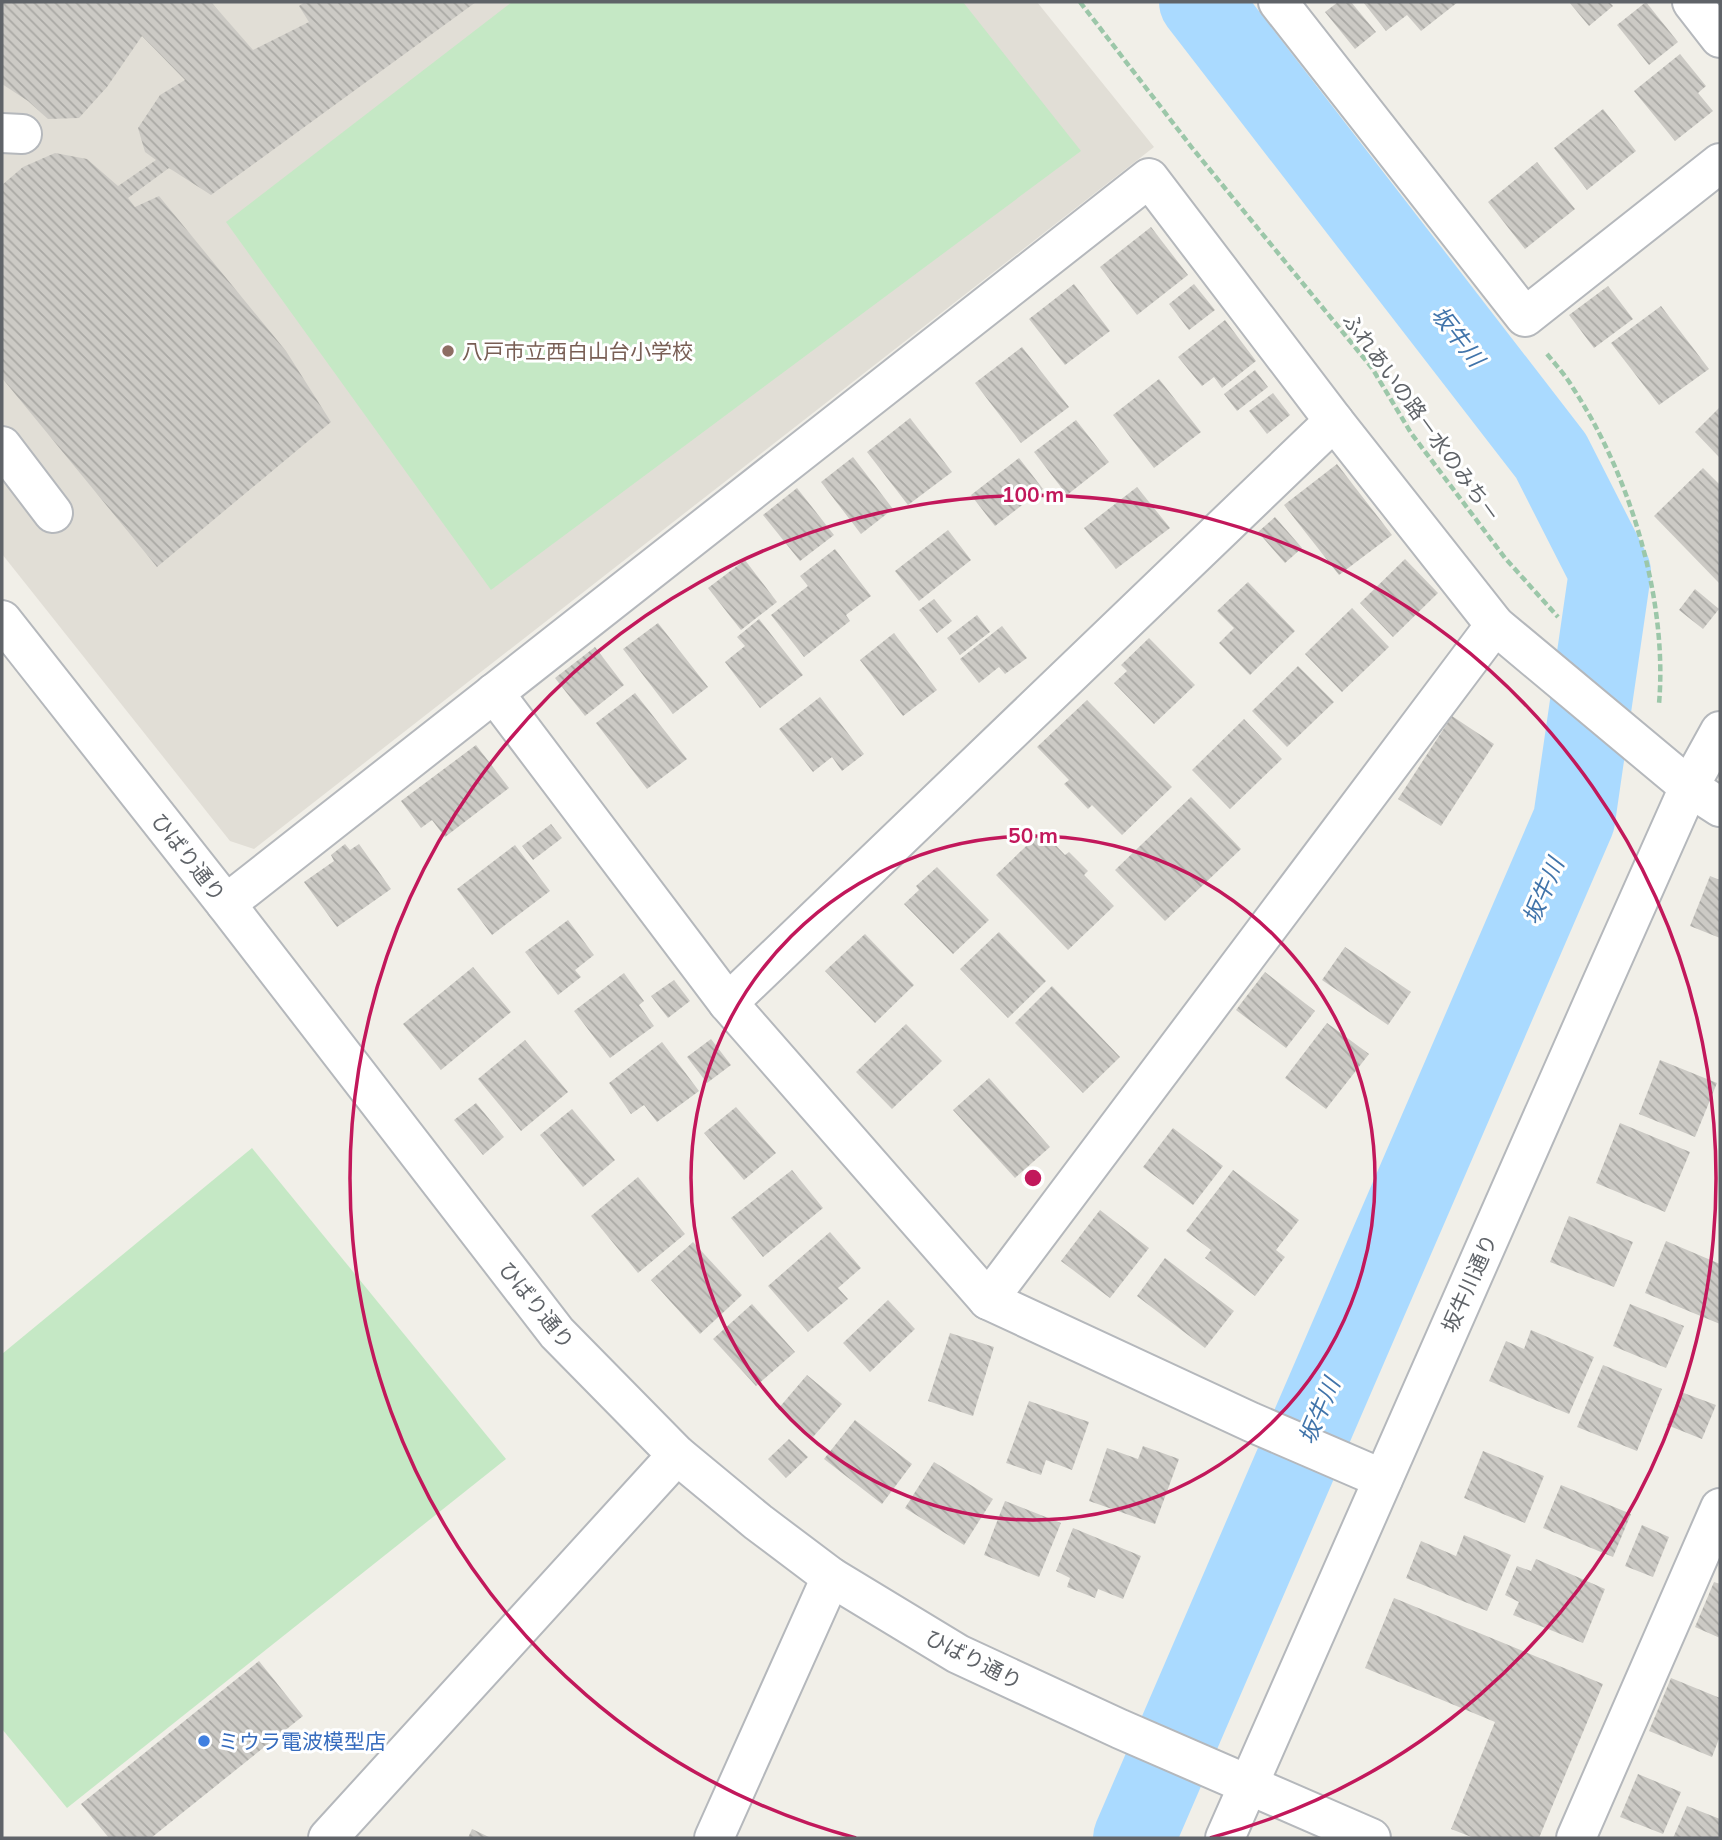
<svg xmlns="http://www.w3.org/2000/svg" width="1722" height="1840" font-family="Mulish,'Noto Sans JP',sans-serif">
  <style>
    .education { fill: #e1ded6 }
    .garden { fill: #c5e8c5 }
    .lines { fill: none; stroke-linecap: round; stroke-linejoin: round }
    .river { stroke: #aadaff; stroke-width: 82 }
    .building { fill: url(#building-back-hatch) }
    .minor-casing { stroke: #b5b8bc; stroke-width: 42 }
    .path { stroke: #9cc7a9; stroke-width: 4.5; stroke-dasharray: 7 3.5; stroke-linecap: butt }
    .minor { stroke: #fff; stroke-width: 38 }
    .ring { fill: none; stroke: #c2185b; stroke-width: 3.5 }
    .education-dot { fill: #8d6e63; stroke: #fff; stroke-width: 2.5 }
    .shop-dot { fill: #3f7fe0; stroke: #fff; stroke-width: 2.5 }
    .labels { text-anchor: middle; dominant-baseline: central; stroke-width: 6; stroke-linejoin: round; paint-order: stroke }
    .education-label { font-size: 21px; fill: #785e54; stroke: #fff; text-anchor: start }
    .street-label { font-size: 21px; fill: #5f6368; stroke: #fff }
    .shop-label { font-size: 21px; fill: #366cbe; stroke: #fff; text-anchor: start }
    .water-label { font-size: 23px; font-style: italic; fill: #4174aa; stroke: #fff }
    .centre { fill: #c2185b; stroke: #fff; stroke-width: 3.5 }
    .ring-label { font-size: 21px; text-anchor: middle; font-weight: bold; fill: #c2185b; stroke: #fff; stroke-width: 6; stroke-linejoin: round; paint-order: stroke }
  </style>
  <defs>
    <pattern id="building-back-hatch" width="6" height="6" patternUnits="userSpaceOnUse" patternTransform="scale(1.75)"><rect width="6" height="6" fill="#cccac5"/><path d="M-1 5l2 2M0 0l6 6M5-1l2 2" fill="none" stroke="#a9a8a4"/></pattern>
  </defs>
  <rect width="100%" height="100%" fill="#f1efe8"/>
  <polygon class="education" points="2,2 1037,2 1154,147 254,849 230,841 2,554"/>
  <g class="garden">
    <polygon points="512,2 963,2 1081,151 491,590 226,222"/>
    <polygon points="252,1148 506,1459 67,1808 2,1729 2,1354"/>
  </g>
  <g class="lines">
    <polyline class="river" points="1134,1838 1574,820 1610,572 1551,456 1200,2"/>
  </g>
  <g class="building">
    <polygon points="2,2 211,2 253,50 309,22 299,6 305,2 476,2 211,195 169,168 128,198 135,207 159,196 286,351 331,422 157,567 2,378 2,185 23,167 55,153 87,159 118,186 156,160 145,152 138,128 160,95 185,80 142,36 107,87 79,118 48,119 28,101 2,84"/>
    <polygon points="1338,2 1351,2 1376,32 1355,49 1325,12"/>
    <polygon points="1363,2 1458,2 1421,31 1407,15 1386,31"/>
    <polygon points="1569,2 1609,2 1613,6 1589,26"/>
    <polygon points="1646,2 1678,42 1649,65 1617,25"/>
    <polygon points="1680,54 1706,86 1698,93 1713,111 1675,141 1634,91"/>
    <polygon points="1603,109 1636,151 1587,190 1554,148"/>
    <polygon points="1537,162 1575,209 1525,249 1488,202"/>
    <polygon points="1151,227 1188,275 1137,315 1100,267"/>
    <polygon points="1074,284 1110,331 1065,365 1029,319"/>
    <polygon points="1194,284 1215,310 1189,330 1169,304"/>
    <polygon points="1608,286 1633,319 1594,348 1569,315"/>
    <polygon points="1661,306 1709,369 1659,405 1611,343"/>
    <polygon points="1225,320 1256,361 1222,388 1214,377 1202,386 1178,357"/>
    <polygon points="1022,347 1069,407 1021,443 975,383"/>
    <polygon points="1255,370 1268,387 1237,411 1224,394"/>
    <polygon points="1159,379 1201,432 1154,468 1113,415"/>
    <polygon points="1273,393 1290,415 1267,434 1249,411"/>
    <polygon points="1720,407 1720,458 1695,432"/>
    <polygon points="910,418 952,472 908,505 867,452"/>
    <polygon points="1076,420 1109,462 1067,495 1034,452"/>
    <polygon points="853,457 893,509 861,534 821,482"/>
    <polygon points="1019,458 1043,489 995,526 971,495"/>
    <polygon points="1337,464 1392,535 1339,575 1284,505"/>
    <polygon points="1703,468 1720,485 1720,584 1654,516"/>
    <polygon points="1137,487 1170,528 1116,569 1084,528"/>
    <polygon points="797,488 834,535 800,561 763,515"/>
    <polygon points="1275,517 1302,548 1285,563 1258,532"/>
    <polygon points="948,530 971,560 919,601 895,571"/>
    <polygon points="835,549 871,596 846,615 850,621 804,657 771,615 808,586 800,576"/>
    <polygon points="1405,559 1438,593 1393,637 1360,603"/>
    <polygon points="745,560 777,602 741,630 708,588"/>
    <polygon points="1248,582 1295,631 1250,675 1219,643 1234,628 1217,611"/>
    <polygon points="1695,589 1719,609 1703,629 1679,610"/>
    <polygon points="934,599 952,621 937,633 919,610"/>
    <polygon points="1352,608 1389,647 1342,692 1305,654"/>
    <polygon points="977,615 990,632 960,655 947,638"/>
    <polygon points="759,619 803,675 760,708 725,662 745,646 737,637"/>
    <polygon points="658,623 708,687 673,714 623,649"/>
    <polygon points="1002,626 1027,658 1005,674 999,667 979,683 960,659"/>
    <polygon points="894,633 937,690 903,716 860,660"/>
    <polygon points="1149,638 1195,685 1154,724 1114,683 1127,671 1121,665"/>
    <polygon points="595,647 624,685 585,716 555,678"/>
    <polygon points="1298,666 1334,702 1287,747 1252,711"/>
    <polygon points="635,693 687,759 647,789 596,723"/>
    <polygon points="820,697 864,754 842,771 832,757 813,772 779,729"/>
    <polygon points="1087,700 1172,787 1122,835 1092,805 1088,809 1064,784 1069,780 1037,747"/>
    <polygon points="1452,716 1494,744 1441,826 1398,799"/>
    <polygon points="1244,719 1282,759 1230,809 1192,770"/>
    <polygon points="476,745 509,788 445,837 432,820 421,828 401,801"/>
    <polygon points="1191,797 1241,849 1165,921 1115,870"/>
    <polygon points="551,824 562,838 533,860 522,846"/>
    <polygon points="1042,831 1065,855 1069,852 1088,871 1084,875 1114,906 1068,950 996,875"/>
    <polygon points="345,844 350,850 359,844 391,889 337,927 304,882 334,861 331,855"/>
    <polygon points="515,845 550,891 492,935 457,889"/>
    <polygon points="937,867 989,920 953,954 904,904 919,890 916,886"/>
    <polygon points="1710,876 1720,880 1720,938 1690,926"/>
    <polygon points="568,920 594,955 575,970 581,977 558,995 525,952"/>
    <polygon points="999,932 1046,981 1008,1018 960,969"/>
    <polygon points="865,934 914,985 875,1023 825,971"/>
    <polygon points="1345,947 1411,992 1388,1025 1322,980"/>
    <polygon points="473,967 511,1012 441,1070 403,1024"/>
    <polygon points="1265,972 1315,1011 1286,1048 1236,1010"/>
    <polygon points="624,973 644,1001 639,1005 654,1026 610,1058 574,1011"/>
    <polygon points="674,980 690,1001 668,1018 651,996"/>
    <polygon points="1052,986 1120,1057 1083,1093 1015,1023"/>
    <polygon points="1327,1023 1369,1054 1326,1109 1285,1078"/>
    <polygon points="906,1024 942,1061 892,1109 856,1072"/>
    <polygon points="711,1039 731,1065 707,1083 687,1057"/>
    <polygon points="525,1040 568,1092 521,1131 478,1079"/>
    <polygon points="662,1042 699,1091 657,1122 644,1105 631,1114 609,1083"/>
    <polygon points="1660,1060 1717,1083 1695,1137 1639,1114"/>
    <polygon points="989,1078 1050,1147 1015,1178 953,1110"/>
    <polygon points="476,1103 504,1137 483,1155 454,1120"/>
    <polygon points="736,1107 776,1153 744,1180 704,1133"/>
    <polygon points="572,1109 615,1160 583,1187 540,1135"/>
    <polygon points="1620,1123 1690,1152 1665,1212 1596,1183"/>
    <polygon points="1173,1128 1223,1166 1193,1205 1143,1167"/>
    <polygon points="792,1170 823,1208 763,1257 731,1218"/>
    <polygon points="1233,1170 1299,1220 1276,1250 1285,1257 1255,1296 1205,1258 1211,1250 1186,1231"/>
    <polygon points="638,1177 685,1234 638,1273 591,1216"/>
    <polygon points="1100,1210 1149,1248 1110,1298 1061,1261"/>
    <polygon points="1569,1216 1633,1242 1614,1287 1550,1262"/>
    <polygon points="830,1232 861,1268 838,1288 848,1299 808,1332 768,1286"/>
    <polygon points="1666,1241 1720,1264 1720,1324 1645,1293"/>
    <polygon points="693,1242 742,1295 700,1334 651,1280"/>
    <polygon points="1165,1258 1234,1311 1205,1348 1137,1296"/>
    <polygon points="888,1300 915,1329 870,1372 843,1343"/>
    <polygon points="752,1304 795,1352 756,1386 713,1339"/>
    <polygon points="1630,1304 1684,1326 1666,1368 1613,1346"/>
    <polygon points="1531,1330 1594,1357 1569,1414 1489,1381 1506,1341 1524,1349"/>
    <polygon points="950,1333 994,1347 973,1416 928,1401"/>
    <polygon points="1603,1365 1662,1389 1637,1451 1577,1427"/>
    <polygon points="807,1375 842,1404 813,1437 778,1409"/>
    <polygon points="1681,1392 1716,1405 1702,1439 1667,1425"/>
    <polygon points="1029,1401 1089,1422 1072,1470 1046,1460 1041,1475 1006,1463"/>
    <polygon points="855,1420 912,1464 882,1504 824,1459"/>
    <polygon points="789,1439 808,1457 786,1478 768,1459"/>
    <polygon points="1143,1446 1179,1459 1155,1524 1089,1501 1107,1448 1138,1459"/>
    <polygon points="1483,1451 1544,1476 1525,1523 1464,1498"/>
    <polygon points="934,1462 993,1499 964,1545 905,1508"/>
    <polygon points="1561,1485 1631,1514 1613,1557 1543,1528"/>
    <polygon points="1005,1501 1061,1523 1039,1577 984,1555"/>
    <polygon points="1642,1525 1669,1537 1653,1577 1625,1566"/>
    <polygon points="1073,1528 1141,1556 1123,1599 1098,1589 1095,1598 1067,1587 1070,1578 1056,1571"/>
    <polygon points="1464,1535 1511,1555 1487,1611 1406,1578 1421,1541 1456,1556"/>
    <polygon points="1536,1559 1605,1589 1583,1643 1513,1615 1519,1602 1505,1595 1517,1566 1531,1571"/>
    <polygon points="1714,1582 1720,1584 1720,1638 1695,1627"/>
    <polygon points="1394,1598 1603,1684 1539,1838 1474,1838 1451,1829 1495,1722 1365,1668"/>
    <polygon points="259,1661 303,1716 151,1838 109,1838 81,1804"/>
    <polygon points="1671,1678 1720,1698 1720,1736 1712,1757 1649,1731"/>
    <polygon points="1638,1774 1681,1792 1663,1834 1620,1817"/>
    <polygon points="1687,1806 1720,1819 1720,1838 1673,1838"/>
    <polygon points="472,1829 491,1838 468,1838"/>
  </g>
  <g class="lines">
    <defs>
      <g id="minor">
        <polyline points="1278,2 1525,317 1720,163"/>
        <polyline points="1692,2 1720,38"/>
        <polyline points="2,133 22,134"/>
        <polyline points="2,446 53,513"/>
        <polyline points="2,620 226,904 557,1333 677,1455 758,1522 831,1577 958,1654 1120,1729 1371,1838"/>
        <polyline points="494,693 728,1003 988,1300 1251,1422 1383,1479"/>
        <polyline points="226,904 1149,178 1334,421 1495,625 1689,787 1720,807"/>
        <polyline points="728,1003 1334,421"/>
        <polyline points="988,1300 1495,625"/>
        <polyline points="328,1838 677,1455"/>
        <polyline points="714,1838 831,1577"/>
        <polyline points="1225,1838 1600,987 1689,787 1720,731"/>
        <polyline points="1576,1838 1720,1508"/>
      </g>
    </defs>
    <use href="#minor" class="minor-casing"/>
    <g class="path">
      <polyline points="1080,2 1193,149 1372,368 1411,433 1505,558 1558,617"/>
      <path d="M1547,354C1556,365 1566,376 1573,388C1630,475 1668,600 1659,704"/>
    </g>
    <use href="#minor" class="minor"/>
  </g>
  <g class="ring">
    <circle cx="1033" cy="1178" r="342"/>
    <path d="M856 1838A683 683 0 1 1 1210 1838"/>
  </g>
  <circle class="education-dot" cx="448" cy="351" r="7"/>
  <circle class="shop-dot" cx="204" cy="1741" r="7"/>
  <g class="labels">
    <g class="education-label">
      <text x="462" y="351">八戸市立西白山台小学校</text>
    </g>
    <g class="street-label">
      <text transform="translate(1422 417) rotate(54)">ふれあいの路－水のみち－</text>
      <text transform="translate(189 857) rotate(52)">ひばり通り</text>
      <text transform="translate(1469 1283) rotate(-66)">坂牛川通り</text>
      <text transform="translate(537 1305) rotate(51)">ひばり通り</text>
      <text transform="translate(974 1659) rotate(27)">ひばり通り</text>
    </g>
    <g class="shop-label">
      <text x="218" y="1741">ミウラ電波模型店</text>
    </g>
    <g class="water-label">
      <text transform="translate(1458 336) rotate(52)">坂牛川</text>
      <text transform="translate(1543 891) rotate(-67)">坂牛川</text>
      <text transform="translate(1319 1411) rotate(-67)">坂牛川</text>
    </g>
  </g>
  <circle cx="1033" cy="1178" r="10" class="centre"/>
  <g class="ring-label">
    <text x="1033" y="502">100 m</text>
    <text x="1033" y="843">50 m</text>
  </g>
  <rect width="1722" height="1840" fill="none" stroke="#5f6368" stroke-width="7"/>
</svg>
